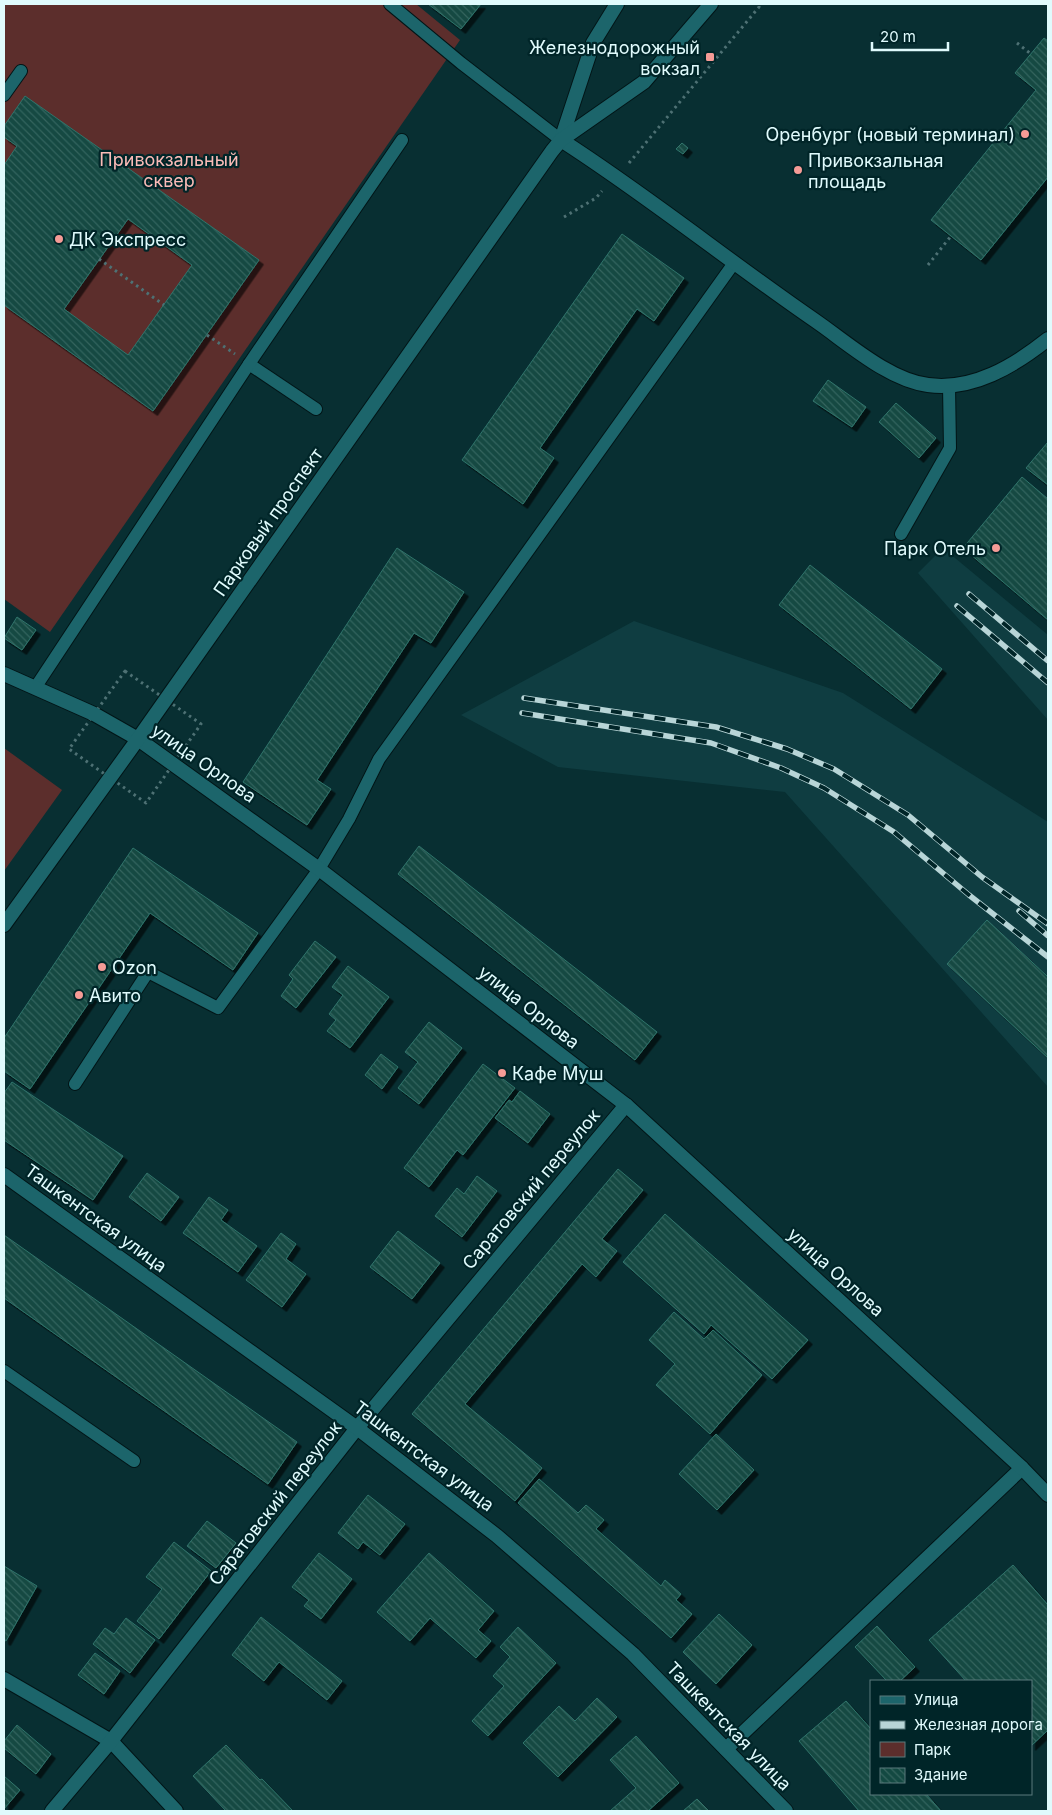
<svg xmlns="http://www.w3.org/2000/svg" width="1052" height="1815" font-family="Inter,sans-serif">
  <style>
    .built { fill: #0f3d41 }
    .green { fill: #5c2e2c }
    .building { fill: url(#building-back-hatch); stroke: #30746b; fill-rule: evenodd; filter: url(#shadow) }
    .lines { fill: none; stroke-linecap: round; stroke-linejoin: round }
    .service-casing { stroke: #021517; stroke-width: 14 }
    .minor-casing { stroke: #021517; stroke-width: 16 }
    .tertiary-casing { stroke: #021517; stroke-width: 16 }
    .secondary-casing { stroke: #021517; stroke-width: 16 }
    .path { stroke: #4e7174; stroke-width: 3; stroke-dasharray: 2.5 4; stroke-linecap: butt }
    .service { stroke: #1c656b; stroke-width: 12 }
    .minor { stroke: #1c656b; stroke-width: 14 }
    .tertiary { stroke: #1c656b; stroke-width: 14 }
    .secondary { stroke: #1c656b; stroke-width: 14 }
    .rail-casing { stroke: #b8d5d7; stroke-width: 5.5 }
    .rail { stroke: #002528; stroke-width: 4; stroke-dasharray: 11; stroke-linecap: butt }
    .poi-dot { fill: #f59b96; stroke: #002528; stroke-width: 2 }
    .labels { text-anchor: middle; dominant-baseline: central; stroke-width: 4.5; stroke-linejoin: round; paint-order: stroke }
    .poi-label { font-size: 18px; fill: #e0fbfd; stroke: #002528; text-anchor: start }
    .park-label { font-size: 18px; fill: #fbbbb7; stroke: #002528 }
    .street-label { font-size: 18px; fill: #e0fbfd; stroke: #002528 }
  </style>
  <defs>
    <pattern id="building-back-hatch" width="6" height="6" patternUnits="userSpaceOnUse" patternTransform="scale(1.25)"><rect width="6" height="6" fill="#134942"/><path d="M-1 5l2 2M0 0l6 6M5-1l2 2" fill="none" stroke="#35645e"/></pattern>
    <filter id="shadow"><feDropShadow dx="4.5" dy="4.5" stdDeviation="0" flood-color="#0009"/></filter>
  </defs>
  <rect width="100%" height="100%" fill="#082f32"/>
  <g class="built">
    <polygon points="943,548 1048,635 1048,720 918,573"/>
    <polygon points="634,621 843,693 1048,822 1048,1087 785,792 558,767 461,715"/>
  </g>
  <g class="green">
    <polygon points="4,4 416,4 460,40 50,632 4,599"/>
    <polygon points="4,748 62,790 4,871"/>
  </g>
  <g class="building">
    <polygon points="428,4 481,4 461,29"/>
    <polygon points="1044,38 1048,41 1048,177 981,260 931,220 1036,90 1015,73"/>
    <path d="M25,96L259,260L153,411L4,305V165L17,146L4,137V126ZM128,219L192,265L128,355L64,309Z"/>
    <polygon points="682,143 688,148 683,154 676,149"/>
    <polygon points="622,234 684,278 654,321 637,309 540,448 554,458 523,504 462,460"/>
    <polygon points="828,380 866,407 852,427 813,401"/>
    <polygon points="896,403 936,438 919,458 879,422"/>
    <polygon points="1048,442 1048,485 1026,468"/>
    <polygon points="1022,477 1048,499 1048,620 963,548"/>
    <polygon points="397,548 464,592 431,643 414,633 317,780 331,789 307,825 243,782"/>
    <polygon points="810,565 942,669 911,709 779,605"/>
    <polygon points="17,617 36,630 22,650 4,638"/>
    <polygon points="419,846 657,1032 635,1060 398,874"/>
    <polygon points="133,848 258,933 233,970 150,913 30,1089 4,1071 4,1038"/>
    <polygon points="987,920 1048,977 1048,1058 947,964"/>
    <polygon points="315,941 336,957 296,1008 281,996 293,979 289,975"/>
    <polygon points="348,966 389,997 350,1048 327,1031 336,1020 329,1014 343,995 332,987"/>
    <polygon points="429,1022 462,1048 419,1104 398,1088 418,1062 405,1052"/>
    <polygon points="381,1054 398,1067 382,1089 365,1075"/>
    <polygon points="483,1064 515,1088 463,1155 457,1150 429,1187 404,1168"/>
    <polygon points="12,1082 123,1156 93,1200 4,1140 4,1093"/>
    <polygon points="520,1091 550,1114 528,1143 495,1118 509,1100 512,1102"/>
    <polygon points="618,1169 643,1190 602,1239 617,1251 596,1277 582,1264 465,1404 542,1468 515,1501 412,1414"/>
    <polygon points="147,1173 179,1197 161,1221 129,1197"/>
    <polygon points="477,1176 497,1191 462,1237 435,1216 457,1188 464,1194"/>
    <polygon points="209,1197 228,1210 221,1220 257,1246 238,1272 183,1233"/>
    <polygon points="665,1214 808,1340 772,1379 711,1325 704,1334 623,1262"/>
    <polygon points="398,1231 440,1263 412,1299 370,1267"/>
    <polygon points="281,1233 296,1244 286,1259 306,1274 282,1307 246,1280"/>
    <polygon points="4,1235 297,1442 268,1484 4,1298"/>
    <polygon points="674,1312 704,1339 713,1330 762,1375 710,1434 656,1385 675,1364 649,1340"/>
    <polygon points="716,1434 754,1470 717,1510 679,1474"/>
    <polygon points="539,1479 578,1513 586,1505 604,1520 596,1529 661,1586 665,1580 681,1594 676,1600 692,1614 671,1638 518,1503"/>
    <polygon points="368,1495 405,1524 380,1555 363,1542 358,1549 338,1533"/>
    <polygon points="207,1521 236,1543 216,1568 187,1546"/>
    <polygon points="174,1542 211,1571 159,1639 137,1621 162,1589 146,1577"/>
    <polygon points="319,1553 352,1579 321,1619 304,1606 309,1600 292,1587"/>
    <polygon points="429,1553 494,1611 478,1630 491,1641 476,1658 430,1618 410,1641 377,1612"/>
    <polygon points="1013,1565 1048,1605 1048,1730 1031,1746 1031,1681 966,1681 929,1640"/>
    <polygon points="4,1566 37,1586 6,1641 4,1640"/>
    <polygon points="719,1614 752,1645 716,1684 683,1652"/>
    <polygon points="261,1617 342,1681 327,1700 279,1662 264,1681 232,1655"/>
    <polygon points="126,1618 155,1640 130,1673 93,1644 105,1628 114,1634"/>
    <polygon points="877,1626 915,1667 900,1681 887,1681 855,1647"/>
    <polygon points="518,1627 556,1663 488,1736 472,1721 504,1686 493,1676 510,1657 500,1647"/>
    <polygon points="95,1653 120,1671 104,1694 78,1675"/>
    <polygon points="597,1698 617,1717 558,1777 523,1743 559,1706 575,1721"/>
    <polygon points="846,1701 871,1729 871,1794 926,1794 941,1811 859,1811 799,1741"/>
    <polygon points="17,1725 51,1754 36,1774 4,1748 4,1741"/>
    <polygon points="636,1736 679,1783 648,1811 610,1811 636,1788 610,1760"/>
    <polygon points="226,1745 260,1780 262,1779 293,1811 226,1811 193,1776"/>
    <polygon points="4,1776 20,1790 4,1809"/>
    <polygon points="697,1799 709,1811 683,1811"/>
  </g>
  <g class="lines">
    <defs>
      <g id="service">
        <polyline points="390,4 461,63 561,140"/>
        <polyline points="4,95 21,71"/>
        <polyline points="249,364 316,409"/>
        <polyline points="901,534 950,448 949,386"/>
        <polyline points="35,688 249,364 402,140"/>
        <polyline points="75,1084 148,972 218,1008 319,869 349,819 379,759 734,263"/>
        <polyline points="4,1371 134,1461"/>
      </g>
      <g id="minor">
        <path d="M561,140C650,197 732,264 820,324C851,346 890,380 928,385C973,391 1014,366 1048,339"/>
        <polyline points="4,1679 111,1741 176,1811"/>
        <polyline points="726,1749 1022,1468"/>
        <polyline points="52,1811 111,1741 357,1428 626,1105"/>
      </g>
      <g id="tertiary">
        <polyline points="4,674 94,714 138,739"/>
        <polyline points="4,1175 357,1428 497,1536 633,1654 786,1811"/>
      </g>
      <g id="secondary">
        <polyline points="561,140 593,43 617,4"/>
        <polyline points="138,739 319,869 626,1105 1022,1468 1048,1495"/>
        <polyline points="4,925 138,739 552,151 561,140 644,82 711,4"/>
      </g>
    </defs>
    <use href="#service" class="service-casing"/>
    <use href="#minor" class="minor-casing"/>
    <use href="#tertiary" class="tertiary-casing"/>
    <use href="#secondary" class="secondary-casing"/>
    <g class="path">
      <polyline points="1017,43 1031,54"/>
      <polyline points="629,163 759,7 759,4"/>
      <polyline points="564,217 596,198 602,191"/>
      <polyline points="99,259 164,305"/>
      <polyline points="928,265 951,236"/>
      <polyline points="207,335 235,354"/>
      <polygon points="125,671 201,724 146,803 69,749"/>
    </g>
    <use href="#service" class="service"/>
    <use href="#minor" class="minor"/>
    <use href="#tertiary" class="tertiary"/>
    <use href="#secondary" class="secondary"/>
    <defs>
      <g id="rail">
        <polyline points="969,594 1048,661"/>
        <polyline points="957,606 1048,683"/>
        <polyline points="524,698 716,727 787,749 834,769 908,815 982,877 1048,924"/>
        <polyline points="522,713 711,743 781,768 824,788 894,832 969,895 1048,957"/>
        <polyline points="1019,911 1048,936"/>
      </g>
    </defs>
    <use href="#rail" class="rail-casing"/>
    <use href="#rail" class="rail"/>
  </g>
  <g class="poi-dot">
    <rect x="705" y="52" width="10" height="10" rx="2.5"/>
    <circle cx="1025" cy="134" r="5"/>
    <circle cx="798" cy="170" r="5"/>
    <circle cx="59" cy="239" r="5"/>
    <circle cx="996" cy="548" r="5"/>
    <circle cx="102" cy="967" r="5"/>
    <circle cx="79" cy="995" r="5"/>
    <circle cx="502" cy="1073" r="5"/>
  </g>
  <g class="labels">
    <g class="poi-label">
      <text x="700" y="47" text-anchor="end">Железнодорожный<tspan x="700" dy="21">вокзал</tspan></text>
      <text x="1015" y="134" text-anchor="end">Оренбург (новый терминал)</text>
      <text x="808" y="160">Привокзальная<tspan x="808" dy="21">площадь</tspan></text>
      <text x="69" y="239">ДК Экспресс</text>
      <text x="986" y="548" text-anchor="end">Парк Отель</text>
      <text x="112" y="967">Ozon</text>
      <text x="89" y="995">Авито</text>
      <text x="512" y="1073">Кафе Муш</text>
    </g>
    <g class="park-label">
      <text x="169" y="159">Привокзальный<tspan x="169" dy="21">сквер</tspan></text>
    </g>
    <g class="street-label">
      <text transform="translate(268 522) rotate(-55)">Парковый проспект</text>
      <text transform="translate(204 763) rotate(35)">улица Орлова</text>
      <text transform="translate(529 1007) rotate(38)">улица Орлова</text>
      <text transform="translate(531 1189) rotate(-50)">Саратовский переулок</text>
      <text transform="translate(96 1218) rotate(36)">Ташкентская улица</text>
      <text transform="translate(836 1272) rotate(42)">улица Орлова</text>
      <text transform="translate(424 1456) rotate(37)">Ташкентская улица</text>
      <text transform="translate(275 1503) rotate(-52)">Саратовский переулок</text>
      <text transform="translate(729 1726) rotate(46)">Ташкентская улица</text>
    </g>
  </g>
  <rect width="1052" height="1815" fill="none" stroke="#e0fbfd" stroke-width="10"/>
  <rect x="870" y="1680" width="162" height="115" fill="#002528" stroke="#5a7b7d"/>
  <rect x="880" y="1696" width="25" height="8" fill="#1c656b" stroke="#5a7b7d"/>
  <text x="914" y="1705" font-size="15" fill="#e0fbfd">Улица</text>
  <rect x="880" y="1721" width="25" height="8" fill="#b8d5d7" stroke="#5a7b7d"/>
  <text x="914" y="1730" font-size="15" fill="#e0fbfd">Железная дорога</text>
  <rect x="880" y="1742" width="25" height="15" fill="#5c2e2c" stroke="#5a7b7d"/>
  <text x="914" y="1755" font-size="15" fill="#e0fbfd">Парк</text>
  <rect x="880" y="1768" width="25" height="15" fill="url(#building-back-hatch)" stroke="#5a7b7d"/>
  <text x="914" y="1780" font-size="15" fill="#e0fbfd">Здание</text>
  <path d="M872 42v8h76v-8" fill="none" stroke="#e0fbfd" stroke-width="2.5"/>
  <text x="880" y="42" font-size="15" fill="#e0fbfd" stroke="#002528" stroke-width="4" paint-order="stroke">20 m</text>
</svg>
